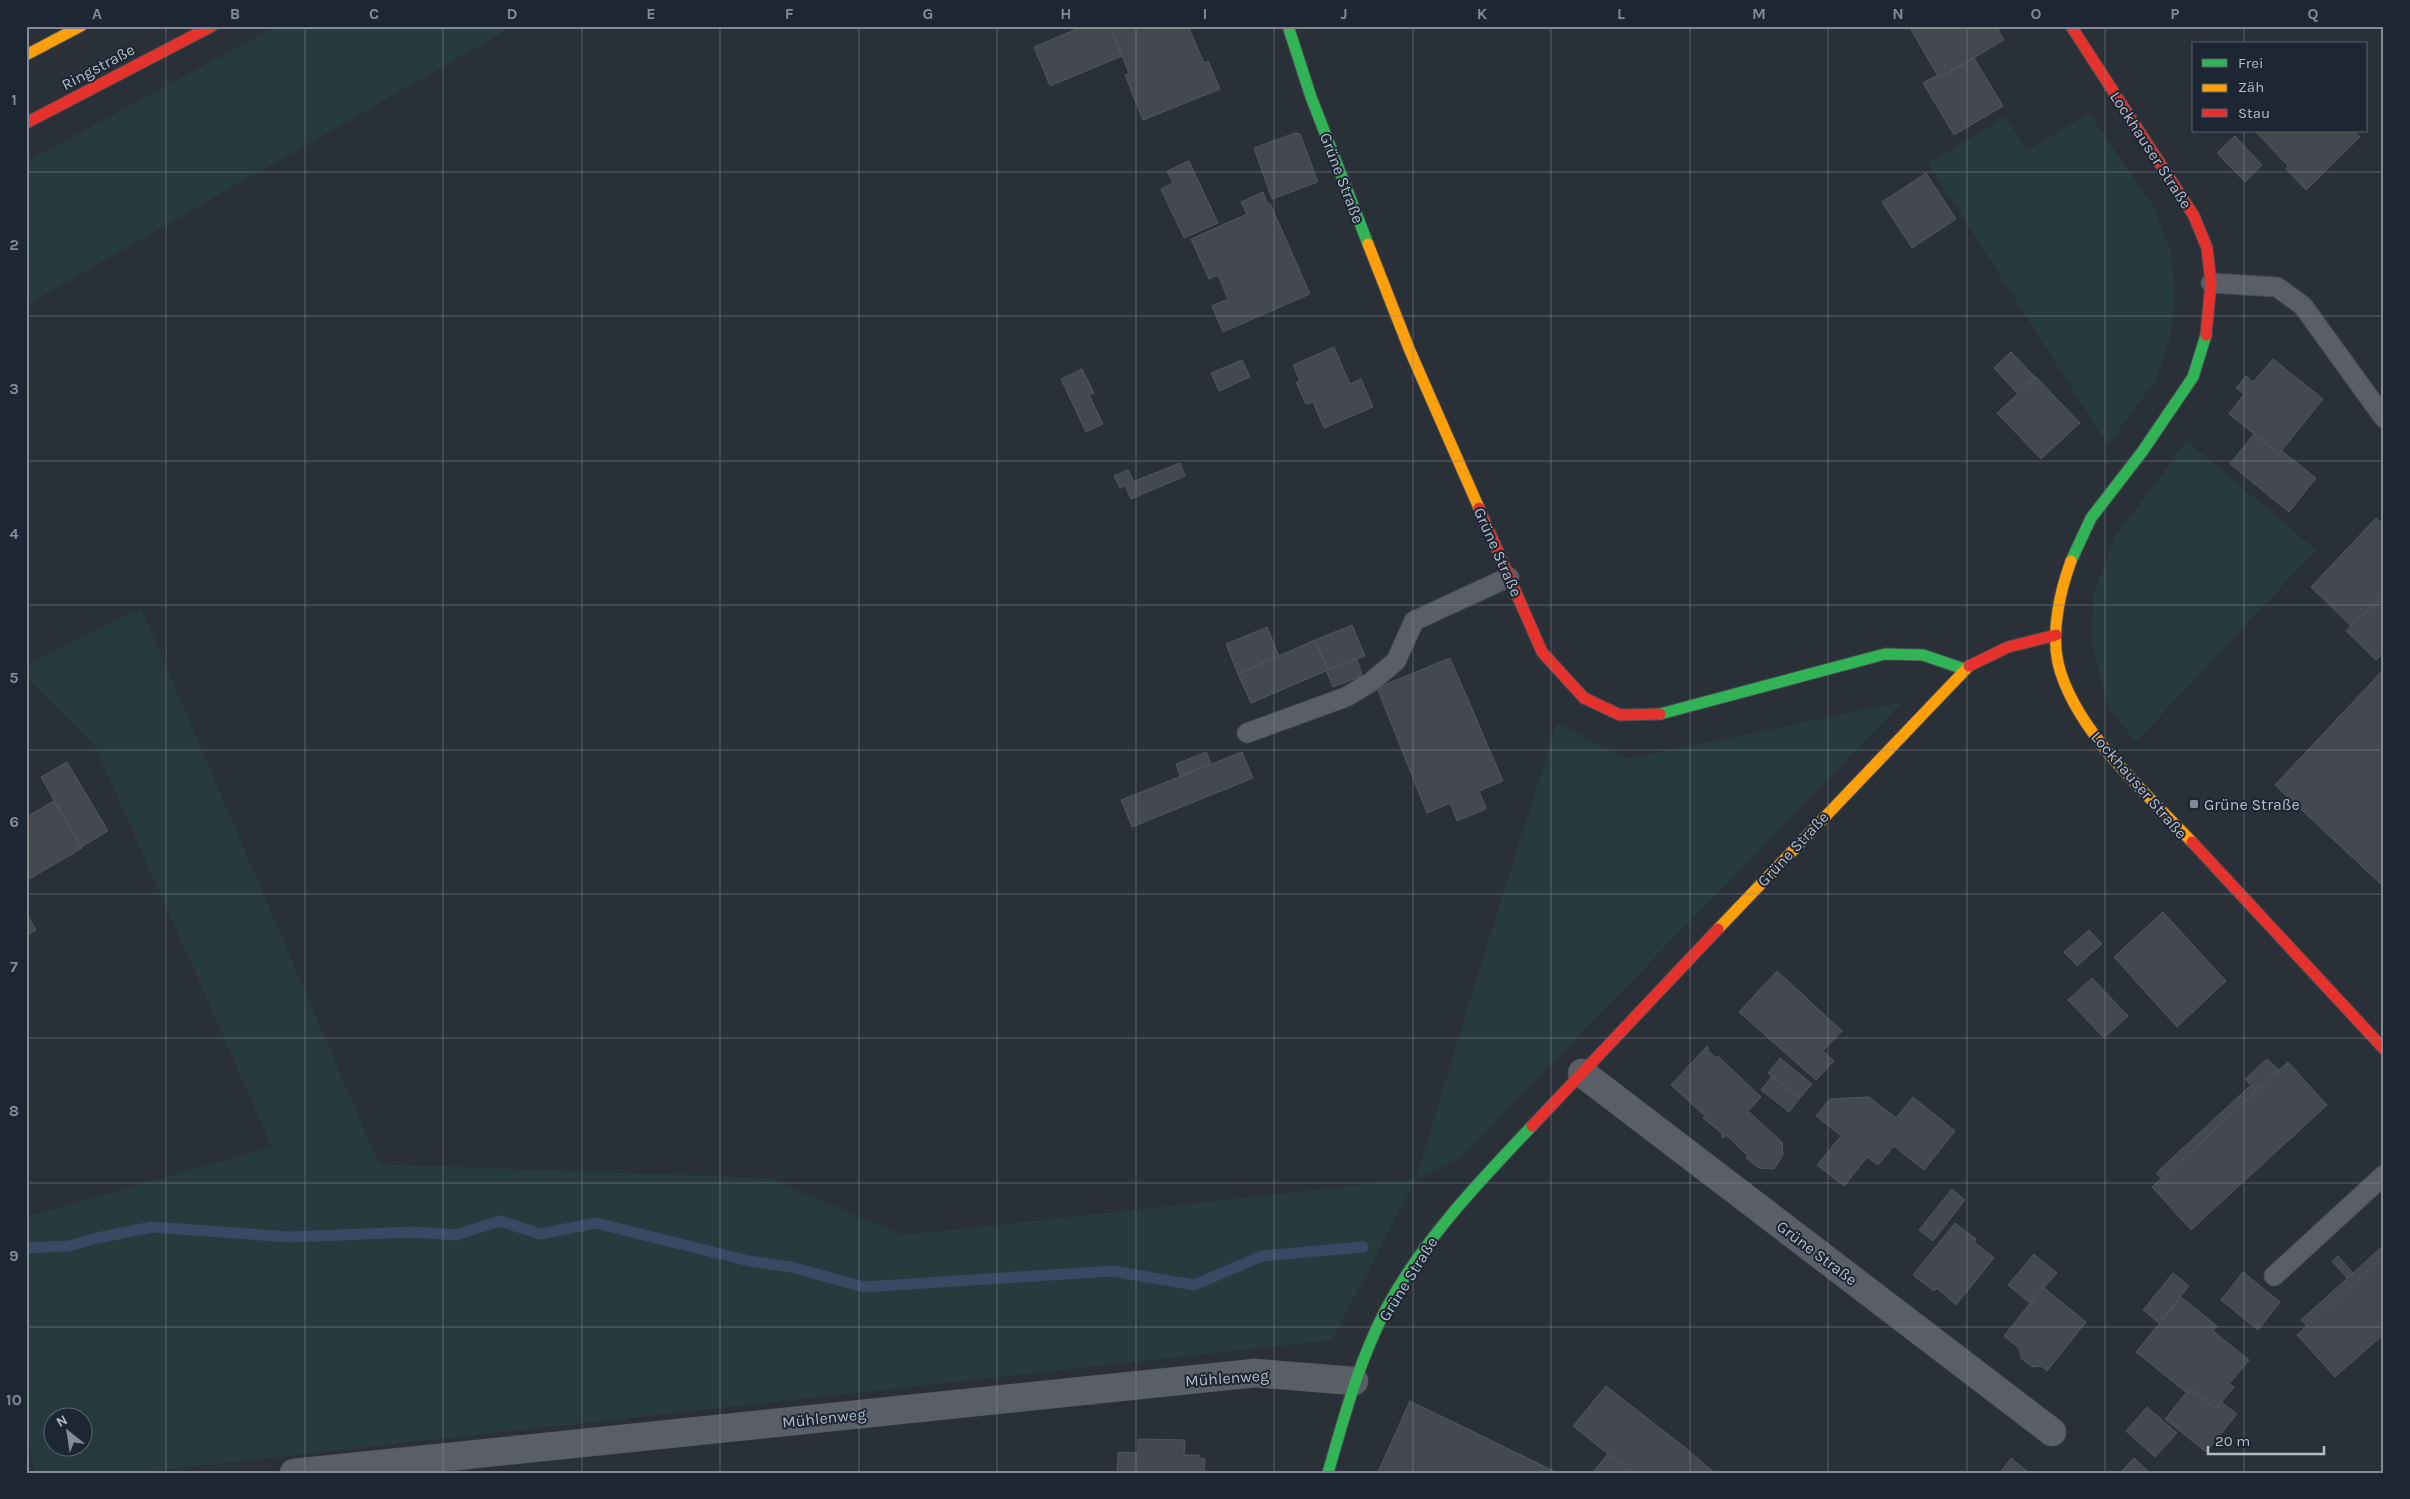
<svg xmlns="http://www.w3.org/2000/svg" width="2410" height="1499" font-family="Karla,sans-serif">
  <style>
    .green { fill: #273a3e; fill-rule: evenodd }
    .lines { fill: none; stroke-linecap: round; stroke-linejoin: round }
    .stream { stroke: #384963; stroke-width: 11 }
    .building { fill: #444950; stroke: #52575f }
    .lane-casing { stroke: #484c53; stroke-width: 21 }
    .street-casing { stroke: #484c53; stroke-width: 29 }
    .fast-casing { stroke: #484c53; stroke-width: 13 }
    .slow-casing { stroke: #484c53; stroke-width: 13 }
    .jam-casing { stroke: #484c53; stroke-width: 13 }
    .lane { stroke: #5a5e66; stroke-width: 19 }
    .street { stroke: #5a5e66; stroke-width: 28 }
    .fast { stroke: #30b455; stroke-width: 11 }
    .slow { stroke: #ff9f0a; stroke-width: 11 }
    .jam { stroke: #e5322d; stroke-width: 11 }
    .grid { fill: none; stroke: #848b96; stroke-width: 1; stroke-opacity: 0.55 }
    .poi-dot { fill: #848b96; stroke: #1d2633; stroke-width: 2 }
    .labels { text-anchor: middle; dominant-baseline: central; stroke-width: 4; stroke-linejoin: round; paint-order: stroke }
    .street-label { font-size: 16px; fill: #b4bcc9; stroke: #1d2633 }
    .poi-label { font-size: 16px; fill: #b4bcc9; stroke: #1d2633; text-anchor: start }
    .neatline { fill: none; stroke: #848b96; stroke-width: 2 }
    .grid-label { font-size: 16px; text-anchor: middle; font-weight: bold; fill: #848b96 }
  </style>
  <rect width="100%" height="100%" fill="#2a3038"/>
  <g class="green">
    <polygon points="276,26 514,26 26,305 26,162"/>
    <polygon points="2089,113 2153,206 2172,254 2175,304 2170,340 2155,381 2108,445 1928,163 2006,117 2026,151"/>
    <polygon points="2186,440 2316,550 2136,742 2109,708 2092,644 2093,595 2116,534 2154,486"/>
    <path d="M141,608L379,1164L768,1178L903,1235L1416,1179L1475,983L1557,723L1626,759L1903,702L1459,1159L1416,1179L1332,1340L135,1473H35L26,1428V1217L272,1147L95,746L26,677V664ZM82,1416V1446H52V1416Z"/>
  </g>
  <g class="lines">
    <polyline class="stream" points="26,1248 69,1246 97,1238 152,1227 289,1237 413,1232 456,1235 500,1221 540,1234 596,1223 749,1261 791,1267 864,1287 1112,1271 1194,1285 1262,1256 1363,1247"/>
  </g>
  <g class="building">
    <polygon points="1084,26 1110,26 1122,56 1050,86 1034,47"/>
    <polygon points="1110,26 1188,26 1204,63 1208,61 1220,89 1143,120 1125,75 1129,73"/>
    <polygon points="1909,26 1996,26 2004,40 1939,78"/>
    <polygon points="1974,58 2003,106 1954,135 1923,83 1938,75 1939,78"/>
    <polygon points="2255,131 2355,131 2360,137 2306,190 2286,169 2288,166"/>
    <polygon points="1295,133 1300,134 1318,182 1272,199 1254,148"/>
    <polygon points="2235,136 2262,165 2245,182 2217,153"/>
    <polygon points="1189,161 1218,223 1184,238 1161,189 1173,183 1167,171"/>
    <polygon points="1926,173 1956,219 1912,248 1882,202"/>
    <polygon points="1263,192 1268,205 1270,203 1310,294 1223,332 1212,306 1228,299 1218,275 1209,279 1191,239 1247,214 1241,202"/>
    <polygon points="1334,347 1350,384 1361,379 1373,407 1324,428 1313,402 1306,404 1296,382 1300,381 1293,365"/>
    <polygon points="2011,352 2035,377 2018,394 1994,368"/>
    <polygon points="2273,359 2323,399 2279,454 2229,414 2244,394 2236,388 2246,376 2253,382"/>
    <polygon points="1242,360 1250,377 1219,391 1211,373"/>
    <polygon points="1082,369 1094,393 1089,395 1103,424 1086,432 1061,379"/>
    <polygon points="2036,377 2080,423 2041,459 1997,413"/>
    <polygon points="2254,434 2279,454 2282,451 2316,478 2289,512 2230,464"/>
    <polygon points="1180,463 1185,476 1131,499 1125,485"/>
    <polygon points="1128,470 1134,482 1120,488 1114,476"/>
    <polygon points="2376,518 2384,525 2384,594 2351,626 2311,587"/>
    <polygon points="2383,596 2384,652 2376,660 2346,631"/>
    <polygon points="1352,625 1365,656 1328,670 1315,640"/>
    <polygon points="1267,627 1279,656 1238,674 1226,644"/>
    <polygon points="1315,640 1328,670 1251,703 1238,674"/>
    <polygon points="1356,658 1362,674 1359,677 1333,687 1326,670"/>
    <polygon points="1450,658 1503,781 1479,791 1486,809 1457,821 1450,803 1427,813 1377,688"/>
    <polygon points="2384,669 2384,887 2275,785"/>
    <polygon points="1206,752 1211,764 1180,776 1176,764"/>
    <polygon points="1242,752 1253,778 1132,827 1121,800"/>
    <polygon points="67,762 108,831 81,847 41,777"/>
    <polygon points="54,801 82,848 26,881 26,817"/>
    <polygon points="2163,912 2226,981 2177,1027 2114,957"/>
    <polygon points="26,913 36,930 26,936"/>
    <polygon points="2089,930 2102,944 2077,966 2064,952"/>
    <polygon points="1777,971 1842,1031 1823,1051 1834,1061 1816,1080 1739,1012"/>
    <polygon points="2092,978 2128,1016 2104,1038 2068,1000"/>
    <polygon points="1707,1046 1709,1048 1707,1050 1716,1058 1718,1056 1761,1097 1748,1111 1782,1142 1783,1155 1774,1169 1759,1168 1746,1158 1748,1156 1726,1135 1724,1138 1721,1136 1723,1134 1703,1118 1705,1116 1671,1085"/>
    <polygon points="1780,1058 1812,1084 1800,1098 1768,1073"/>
    <polygon points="2267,1059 2279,1070 2256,1091 2245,1079"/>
    <polygon points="2288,1062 2327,1105 2191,1230 2152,1187"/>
    <polygon points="1772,1076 1800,1098 1789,1112 1761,1090"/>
    <polygon points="2251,1085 2256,1091 2162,1179 2156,1173"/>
    <polygon points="1869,1097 1896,1118 1913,1097 1955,1131 1924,1170 1894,1146 1878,1165 1867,1157 1844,1186 1817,1165 1841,1136 1816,1116 1830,1099"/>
    <polygon points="1952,1189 1965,1200 1933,1241 1919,1230"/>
    <polygon points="1955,1223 1976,1239 1974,1242 1994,1258 1956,1305 1937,1288 1934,1291 1913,1275"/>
    <polygon points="2384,1245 2384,1255 2307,1326 2301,1320"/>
    <polygon points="2034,1254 2057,1273 2030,1303 2008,1285"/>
    <polygon points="2384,1255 2384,1334 2335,1377 2297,1335"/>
    <polygon points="2338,1256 2353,1273 2347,1278 2332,1261"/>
    <polygon points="2243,1272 2280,1302 2258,1330 2221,1300"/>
    <polygon points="2173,1273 2189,1286 2159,1323 2143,1310"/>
    <polygon points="2043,1287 2086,1322 2047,1371 2041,1366 2032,1367 2021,1358 2019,1348 2004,1336"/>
    <polygon points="2181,1297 2217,1326 2213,1331 2249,1360 2229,1384 2234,1387 2216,1409 2190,1388 2187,1393 2136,1352"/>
    <polygon points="1606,1386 1683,1446 1715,1473 1632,1473 1573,1426"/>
    <polygon points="2190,1388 2216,1409 2221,1402 2237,1414 2206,1452 2165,1419"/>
    <polygon points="1410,1401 1558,1473 1378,1472"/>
    <polygon points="2147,1407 2177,1433 2155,1457 2126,1431"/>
    <polygon points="1138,1439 1185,1440 1184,1455 1199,1455 1199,1458 1205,1459 1204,1473 1117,1473 1118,1452 1138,1453"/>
    <polygon points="1608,1454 1632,1473 1592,1473"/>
    <polygon points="2011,1458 2029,1473 2000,1473"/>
    <polygon points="2134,1458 2150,1473 2120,1473"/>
  </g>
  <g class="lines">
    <defs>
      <g id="lane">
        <polyline points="2211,283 2277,287 2303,306 2384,418"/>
        <polyline points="1247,733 1346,697 1371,682 1396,661 1414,621 1509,577"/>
        <polyline points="2274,1276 2384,1175"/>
      </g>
      <g id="street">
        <polyline points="1582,1073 2052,1432"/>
        <polyline points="294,1473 1255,1373 1354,1381"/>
      </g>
      <g id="fast">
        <polyline points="1288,26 1311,97 1368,244"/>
        <polyline points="2071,561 2091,518 2142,452 2193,377 2206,335"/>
        <polyline points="1660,714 1885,654 1923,655 1964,669"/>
        <path d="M1328,1473C1344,1417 1359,1361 1386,1309C1423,1240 1479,1182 1532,1126"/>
      </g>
      <g id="slow">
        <polyline points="26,55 81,26"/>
        <polyline points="1368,244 1410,351 1479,508"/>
        <path d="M2071,561C2060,591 2051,631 2058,663C2074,730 2146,793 2192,842"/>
        <polyline points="1718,929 1969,666"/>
      </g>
      <g id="jam">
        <polyline points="2071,26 2194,216 2207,248 2211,283 2206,335"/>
        <polyline points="26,123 212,26"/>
        <polyline points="1479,508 1542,652 1584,698 1620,715 1660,714"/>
        <polyline points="1969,666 2008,647 2056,635"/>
        <polyline points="2192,842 2384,1049"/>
        <polyline points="1532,1126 1718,929"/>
      </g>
    </defs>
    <use href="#lane" class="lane-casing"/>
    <use href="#street" class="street-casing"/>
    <use href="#fast" class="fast-casing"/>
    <use href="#slow" class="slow-casing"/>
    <use href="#jam" class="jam-casing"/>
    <use href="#lane" class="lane"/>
    <use href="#street" class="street"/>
    <use href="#fast" class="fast"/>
    <use href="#slow" class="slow"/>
    <use href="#jam" class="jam"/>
  </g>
  <path class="grid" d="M166,26V1473M305,26V1473M443,26V1473M582,26V1473M720,26V1473M859,26V1473M997,26V1473M1136,26V1473M1274,26V1473M1413,26V1473M1551,26V1473M1690,26V1473M1828,26V1473M1967,26V1473M2105,26V1473M2244,26V44M2244,131V1473M26,172H2384M26,316H2384M26,461H2384M26,605H2384M26,750H2384M26,894H2384M26,1038H2384M26,1183H2384M26,1327H2384"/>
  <rect class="poi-dot" x="2189" y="799" width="10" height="10" rx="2.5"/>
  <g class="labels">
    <g class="street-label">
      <text transform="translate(98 67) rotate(-28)">Ringstraße</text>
      <text transform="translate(2151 150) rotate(57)">Lockhauser Straße</text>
      <text transform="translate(1342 178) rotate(69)">Grüne Straße</text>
      <text transform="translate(1498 552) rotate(66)">Grüne Straße</text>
      <text transform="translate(2139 785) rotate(49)">Lockhauser Straße</text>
      <text transform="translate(1793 849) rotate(-47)">Grüne Straße</text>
      <text transform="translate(1817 1253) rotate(37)">Grüne Straße</text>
      <text transform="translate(1408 1279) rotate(-58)">Grüne Straße</text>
      <text transform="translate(1227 1378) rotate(-4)">Mühlenweg</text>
      <text transform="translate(824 1418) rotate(-6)">Mühlenweg</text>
    </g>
    <g class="poi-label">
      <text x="2204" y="804">Grüne Straße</text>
    </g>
  </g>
  <rect width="2410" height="1499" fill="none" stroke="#1d2633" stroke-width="55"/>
  <rect x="2192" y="42" width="175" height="90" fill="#1d2633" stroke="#59626f"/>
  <rect x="2202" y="59" width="25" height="8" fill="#30b455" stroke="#59626f"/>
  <text x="2238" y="68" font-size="15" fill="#b4bcc9">Frei</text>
  <rect x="2202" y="84" width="25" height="8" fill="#ff9f0a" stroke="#59626f"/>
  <text x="2238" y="92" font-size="15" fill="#b4bcc9">Zäh</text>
  <rect x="2202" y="109" width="25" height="8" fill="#e5322d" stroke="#59626f"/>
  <text x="2238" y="118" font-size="15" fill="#b4bcc9">Stau</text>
  <g transform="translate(68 1432) rotate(330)"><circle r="24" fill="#1d2633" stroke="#59626f"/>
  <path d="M0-4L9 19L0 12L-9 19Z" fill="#848b96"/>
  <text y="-8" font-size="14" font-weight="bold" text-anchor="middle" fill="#b4bcc9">N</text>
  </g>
  <path d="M2208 1446v8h116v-8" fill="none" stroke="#b4bcc9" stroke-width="2.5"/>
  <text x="2215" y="1446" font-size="15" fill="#b4bcc9" stroke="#1d2633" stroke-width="4" paint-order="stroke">20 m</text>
  <rect x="28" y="28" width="2354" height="1444" class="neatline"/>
  <g class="grid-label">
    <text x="97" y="19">A</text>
    <text x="235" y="19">B</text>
    <text x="374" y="19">C</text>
    <text x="512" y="19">D</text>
    <text x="651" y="19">E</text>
    <text x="789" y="19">F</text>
    <text x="928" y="19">G</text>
    <text x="1066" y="19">H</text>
    <text x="1205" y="19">I</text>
    <text x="1344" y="19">J</text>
    <text x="1482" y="19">K</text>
    <text x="1621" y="19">L</text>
    <text x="1759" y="19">M</text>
    <text x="1898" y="19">N</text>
    <text x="2036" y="19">O</text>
    <text x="2175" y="19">P</text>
    <text x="2313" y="19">Q</text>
    <text x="14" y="105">1</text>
    <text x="14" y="250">2</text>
    <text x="14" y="394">3</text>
    <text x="14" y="539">4</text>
    <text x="14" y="683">5</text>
    <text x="14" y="827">6</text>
    <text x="14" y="972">7</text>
    <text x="14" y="1116">8</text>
    <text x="14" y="1261">9</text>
    <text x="14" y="1405">10</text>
  </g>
</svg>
